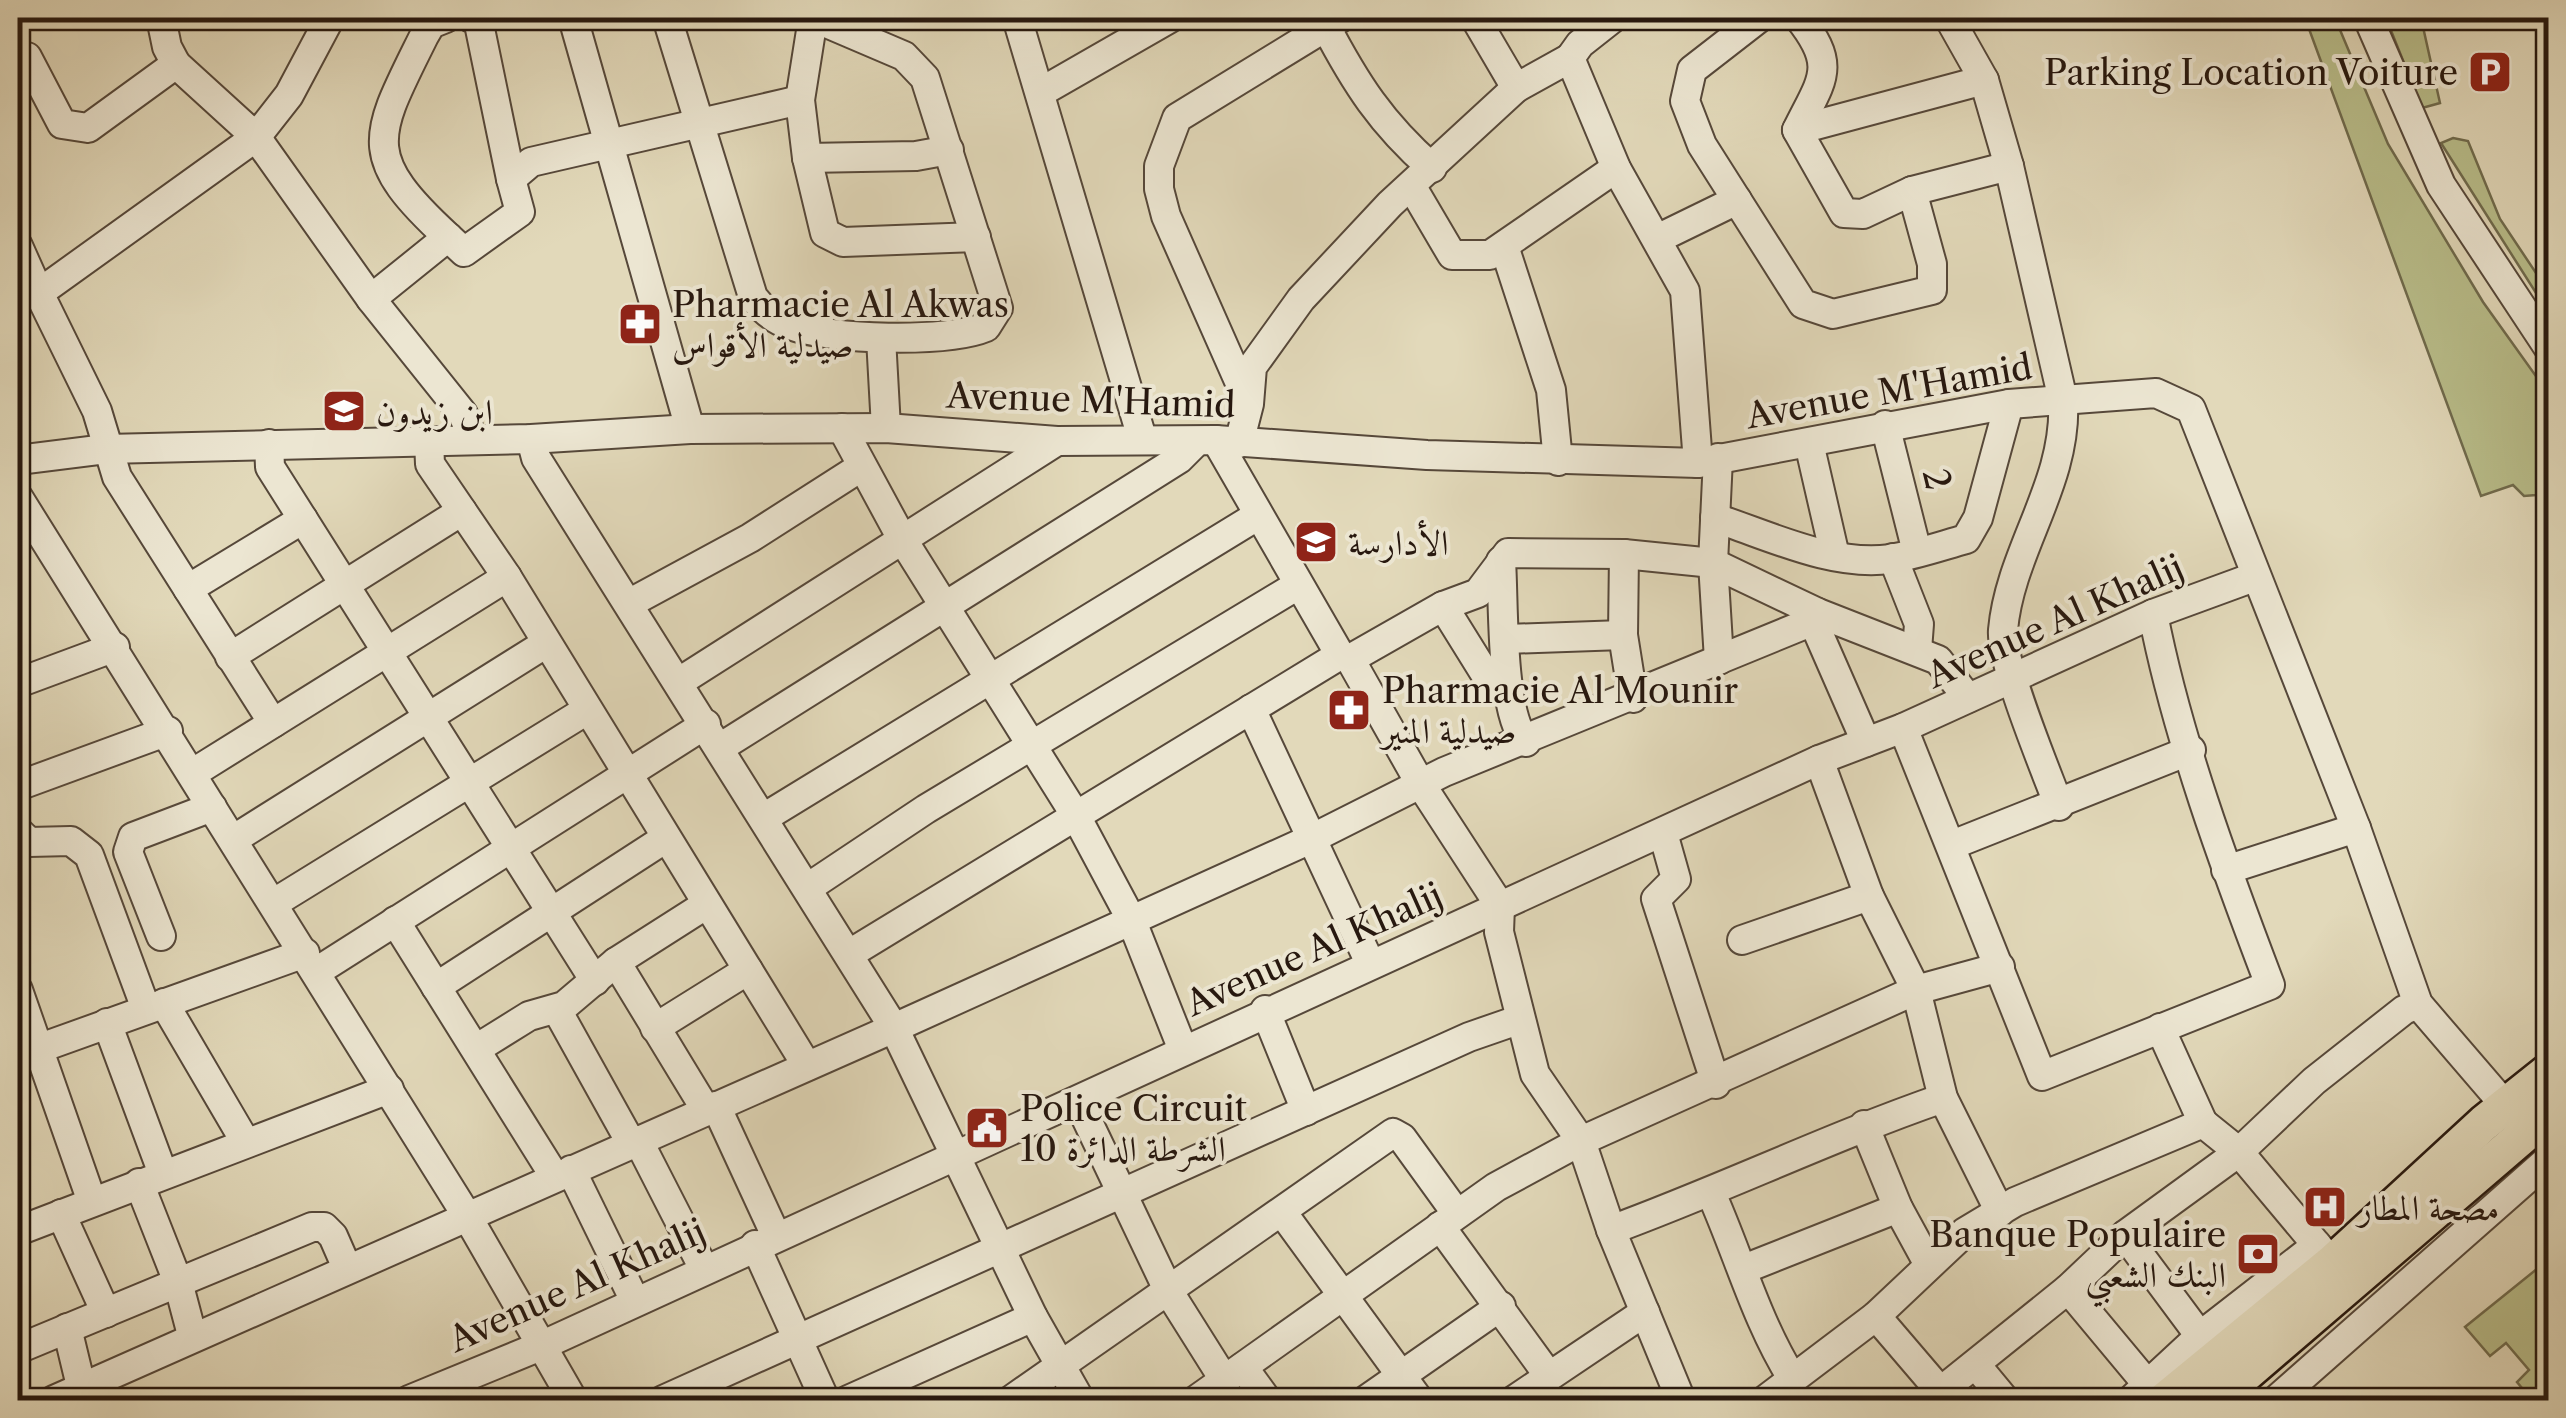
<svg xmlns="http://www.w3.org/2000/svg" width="2566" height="1418" font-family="'Libre Caslon Text',Amiri,serif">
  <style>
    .green { fill: #b9be8b; stroke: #706b4d; stroke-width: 2.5 }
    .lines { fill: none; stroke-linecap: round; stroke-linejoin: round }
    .minor-casing { stroke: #56483a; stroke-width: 32 }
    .major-casing { stroke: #27180f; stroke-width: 40 }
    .minor { stroke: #ece6d2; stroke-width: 28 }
    .major { stroke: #e2d9ba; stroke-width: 35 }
    .labels { text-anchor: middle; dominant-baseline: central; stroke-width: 8; stroke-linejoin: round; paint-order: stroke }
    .poi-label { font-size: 35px; fill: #27180f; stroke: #ece6d2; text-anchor: start }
    .street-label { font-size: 35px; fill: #27180f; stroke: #ece6d2 }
  </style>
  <rect width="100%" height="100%" fill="#e2d9ba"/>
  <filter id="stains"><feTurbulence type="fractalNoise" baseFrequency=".002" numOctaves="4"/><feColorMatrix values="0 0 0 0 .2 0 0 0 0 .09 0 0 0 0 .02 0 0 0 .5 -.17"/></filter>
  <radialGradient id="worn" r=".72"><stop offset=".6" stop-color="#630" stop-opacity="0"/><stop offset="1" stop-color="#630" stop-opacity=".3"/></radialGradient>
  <g class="green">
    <polygon points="2305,18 2335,18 2388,144 2483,302 2548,393 2548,463 2536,495 2524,496 2513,485 2481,496"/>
    <polygon points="2386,18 2421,18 2440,103 2422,108"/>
    <polygon points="2453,138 2468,141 2500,219 2548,291 2543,304 2441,143"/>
    <polygon points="2548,1260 2548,1400 2532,1400 2517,1382 2529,1370 2506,1343 2490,1356 2465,1327"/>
  </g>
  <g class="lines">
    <defs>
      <g id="minor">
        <polyline points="161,18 167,47 176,64"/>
        <polyline points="471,18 478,19 511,179 531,162 800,100"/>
        <polyline points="573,18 690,429"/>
        <path d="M667,18L753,297C763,310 774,320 790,325C829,340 948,343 986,327L998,308L925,78L904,56L815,18"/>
        <polyline points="813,18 800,100 807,158 825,233 843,242 976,237"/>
        <polyline points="1017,18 1142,438"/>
        <polyline points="1475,18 1516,88"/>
        <polyline points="1613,18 1580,44 1570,58 1616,168 1685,291 1698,463"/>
        <polyline points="1759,18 1692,70 1685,101 1702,145 1803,304 1833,314 1932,290 1932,264 1912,191"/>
        <path d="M1799,18C1838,67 1822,79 1797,130L1844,213L1863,214L1912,191L2009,166"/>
        <path d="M1949,18L1984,80L2009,166L2063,400C2068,483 2010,550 2003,630C2000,661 2046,771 2059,806"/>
        <polyline points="2368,18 2441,185 2548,347"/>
        <path d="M1325,25C1356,84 1381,123 1432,168"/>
        <polyline points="18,61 27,57 62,124 88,128 176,64 256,137 371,299 463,414 473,440"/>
        <polyline points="1041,92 1170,18"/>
        <polyline points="1797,130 1984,80"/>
        <polyline points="807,158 916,156 949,150"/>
        <polyline points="1412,187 1452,255 1490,255 1616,168"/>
        <polyline points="448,237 464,252 520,212 511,179"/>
        <polyline points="1657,239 1737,200"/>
        <polyline points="18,246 39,293"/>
        <polyline points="1504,246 1551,390 1558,461"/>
        <path d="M371,299L448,237C359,155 374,137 424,36L431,24L446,18"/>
        <polyline points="881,338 886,428"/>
        <polyline points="1247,399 1166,216 1159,189 1159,166 1177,118 1340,18"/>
        <polyline points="1885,425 1917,552"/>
        <polyline points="842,428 901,537 1076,816 1131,919 1183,1050"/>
        <polyline points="531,439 536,458 894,1028 1033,1317 1080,1400"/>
        <polyline points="1216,440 1340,655 1350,659 1420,783 1500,906 1499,932 1535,1074 1581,1141 1611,1230 1681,1400"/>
        <polyline points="429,441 430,464 507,577 807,1066"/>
        <polyline points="1239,443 1249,404 1252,367 1301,299 1390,204 1516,88 1570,58"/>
        <polyline points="1809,443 1835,556"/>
        <polyline points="269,444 270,467 595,981"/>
        <polyline points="1718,458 1713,563 1719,660"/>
        <polyline points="18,460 106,449 531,439 690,429 886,428 1057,441 1216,440 1427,455 1698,463 2009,404 2156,393 2191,409 2356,828 2418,1004 2516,1118"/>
        <polyline points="18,497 467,1216 573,1400"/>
        <path d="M1715,518C1768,535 1832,567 1890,559C1915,555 1941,546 1966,539L1978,518L2009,404"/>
        <polyline points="1624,554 1623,635 1633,698"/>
        <polyline points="1893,558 1919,624 1917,650"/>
        <path d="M1501,561C1504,604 1500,712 1526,742"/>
        <polyline points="188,589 303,519"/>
        <polyline points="630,603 750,538 861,467"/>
        <polyline points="1443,606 1489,680"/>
        <polyline points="1813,621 1866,742"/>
        <polyline points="1507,639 1623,635"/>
        <polyline points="230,657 462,511"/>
        <polyline points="1350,659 1443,606 1478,593 1508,553 1624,554 1713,563 1818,613 1938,660 1968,698"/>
        <polyline points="679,682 1057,441"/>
        <polyline points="18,683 115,647"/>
        <polyline points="1251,709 1370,963"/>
        <polyline points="273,723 117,477 97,411 39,293 256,137 289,95 330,18"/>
        <path d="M1903,728L2042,1076L2270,985C2225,867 2177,737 2153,614"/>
        <polyline points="721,747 1179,459 1197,441"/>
        <polyline points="1819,760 1869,896 1916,990 1943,1098 2000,1212"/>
        <polyline points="193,773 507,577"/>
        <polyline points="18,786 168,731"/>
        <polyline points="765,817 1257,516"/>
        <polyline points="18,831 29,842 71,841 89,855 146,1009"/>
        <polyline points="1663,833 1676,879 1656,899 1716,1084"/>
        <polyline points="234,839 545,644"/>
        <polyline points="1952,845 2191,750"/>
        <polyline points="2226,870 2356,828"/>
        <polyline points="809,887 926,809 1298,585"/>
        <polyline points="274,903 587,710"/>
        <polyline points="395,921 555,1177"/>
        <polyline points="161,936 128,852 133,837 212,807"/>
        <polyline points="1742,940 1869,896"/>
        <polyline points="851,953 1340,655"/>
        <polyline points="616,962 706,1110"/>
        <polyline points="316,972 706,724"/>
        <polyline points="436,987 666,838"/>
        <polyline points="18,990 92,1202"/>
        <polyline points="164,1003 246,1143"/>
        <polyline points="557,1010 631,1143"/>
        <polyline points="1265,1010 1306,1111"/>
        <polyline points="107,1023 163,1174"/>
        <polyline points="655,1028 748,970"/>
        <polyline points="2160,1028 2203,1123"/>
        <polyline points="476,1049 529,1016 564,1006 616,962 707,904"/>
        <polyline points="18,1056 305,953"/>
        <polyline points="1078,1101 1169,1292 1225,1381"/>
        <polyline points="716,1106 776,1236"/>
        <polyline points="1864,1125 1898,1208 1928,1263"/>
        <polyline points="638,1140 704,1269"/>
        <polyline points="571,1170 635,1301"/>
        <polyline points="139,1183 178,1282 192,1335"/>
        <path d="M1711,1193C1739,1256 1756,1320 1792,1378"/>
        <polyline points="1282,1212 1419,1400"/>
        <polyline points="61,1214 106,1313"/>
        <polyline points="1440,1226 1549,1376"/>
        <path d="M1611,1230C1723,1189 1830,1137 1943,1098"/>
        <polyline points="18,1231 389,1089"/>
        <polyline points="2125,1235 2200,1336"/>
        <polyline points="755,1245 825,1400"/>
        <polyline points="1744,1269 1898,1208"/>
        <polyline points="2068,1289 2148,1385"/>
        <polyline points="1876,1316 1941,1392"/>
        <polyline points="67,1328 81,1386"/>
        <polyline points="18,1349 312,1227 324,1227 333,1236 347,1268"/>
        <polyline points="1976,1365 2005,1400"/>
        <polyline points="1243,1367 1267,1400"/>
        <polyline points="54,1400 894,1028 1313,838 1444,772 1813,621 1818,613"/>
        <polyline points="409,1400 543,1345 1819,760 1903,728 2153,614 2254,577"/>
        <polyline points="663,1400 1469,1037 1518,1020"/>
        <polyline points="848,1400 1033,1317"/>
        <polyline points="1011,1400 1393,1133 1402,1138 1457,1214"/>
        <polyline points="1196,1400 1496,1187 1581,1141 1916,990 2000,967"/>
        <polyline points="1366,1400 1501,1306"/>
        <polyline points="1514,1400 1645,1312"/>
        <polyline points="1765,1400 1876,1316 1965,1232 2015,1202 2203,1123 2239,1152 2332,1263"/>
        <polyline points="1930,1400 2068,1289 2125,1235 2239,1152 2314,1081 2404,1010 2418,1004"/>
        <polyline points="2131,1400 2200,1336 2317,1245"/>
        <polyline points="2276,1400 2548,1160"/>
      </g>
      <g id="major">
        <polyline points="2165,1400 2332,1263 2484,1123 2548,1072"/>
        <polyline points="2215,1400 2548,1114"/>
      </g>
    </defs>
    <use href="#minor" class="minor-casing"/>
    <use href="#major" class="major-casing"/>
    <use href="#minor" class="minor"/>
    <use href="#major" class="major"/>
  </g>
  <defs>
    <symbol id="parking-square" viewBox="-11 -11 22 22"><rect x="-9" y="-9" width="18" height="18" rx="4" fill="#8f2418" stroke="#ece6d2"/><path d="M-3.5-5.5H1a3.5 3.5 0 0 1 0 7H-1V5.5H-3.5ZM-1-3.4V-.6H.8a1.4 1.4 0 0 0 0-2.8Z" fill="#fff"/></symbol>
    <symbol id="pharmacy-square" viewBox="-11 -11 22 22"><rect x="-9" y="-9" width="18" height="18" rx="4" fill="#8f2418" stroke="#ece6d2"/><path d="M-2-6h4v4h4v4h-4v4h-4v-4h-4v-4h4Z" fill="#fff"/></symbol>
    <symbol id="school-square" viewBox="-11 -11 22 22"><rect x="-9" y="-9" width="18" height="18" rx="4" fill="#8f2418" stroke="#ece6d2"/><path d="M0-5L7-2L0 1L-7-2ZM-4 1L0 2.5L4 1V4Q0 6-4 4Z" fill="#fff"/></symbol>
    <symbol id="civic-square" viewBox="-11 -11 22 22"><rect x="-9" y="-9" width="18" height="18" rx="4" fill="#8f2418" stroke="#ece6d2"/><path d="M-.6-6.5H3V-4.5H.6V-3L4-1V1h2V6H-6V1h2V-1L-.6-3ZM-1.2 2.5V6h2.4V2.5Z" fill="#fff"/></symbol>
    <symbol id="hospital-square" viewBox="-11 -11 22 22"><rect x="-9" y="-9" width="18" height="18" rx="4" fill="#8f2418" stroke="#ece6d2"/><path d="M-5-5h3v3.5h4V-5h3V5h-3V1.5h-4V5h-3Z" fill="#fff"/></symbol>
    <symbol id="bank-square" viewBox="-11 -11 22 22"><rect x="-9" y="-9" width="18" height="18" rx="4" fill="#8f2418" stroke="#ece6d2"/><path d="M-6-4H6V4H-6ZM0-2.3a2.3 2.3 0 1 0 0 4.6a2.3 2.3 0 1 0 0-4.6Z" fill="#fff"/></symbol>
  </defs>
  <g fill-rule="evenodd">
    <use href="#parking-square" x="2465" y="47" width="50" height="50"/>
    <use href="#pharmacy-square" x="615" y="299" width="50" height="50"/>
    <use href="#school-square" x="319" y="386" width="50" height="50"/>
    <use href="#school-square" x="1291" y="517" width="50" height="50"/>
    <use href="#pharmacy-square" x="1324" y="685" width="50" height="50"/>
    <use href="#civic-square" x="962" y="1103" width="50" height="50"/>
    <use href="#hospital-square" x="2300" y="1182" width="50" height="50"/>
    <use href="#bank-square" x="2233" y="1229" width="50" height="50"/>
  </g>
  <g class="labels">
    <g class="poi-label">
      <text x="2458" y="72" text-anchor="end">Parking Location Voiture</text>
      <text x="672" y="304">Pharmacie Al Akwas<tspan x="672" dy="40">صيدلية الأقواس</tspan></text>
      <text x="376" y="411">ابن زيدون</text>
      <text x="1348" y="542">الأدارسة</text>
      <text x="1382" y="690">Pharmacie Al Mounir<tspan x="1382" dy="40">صيدلية المنير</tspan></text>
      <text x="1020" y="1108">Police Circuit<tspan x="1020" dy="40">10 الشرطة الدائرة</tspan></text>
      <text x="2358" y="1207">مصحة المطار</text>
      <text x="2226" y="1234" text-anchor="end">Banque Populaire<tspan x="2226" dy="40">البنك الشعبي</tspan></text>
    </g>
    <g class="street-label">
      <text transform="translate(1889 391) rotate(-10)">Avenue M'Hamid</text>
      <text transform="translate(1091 400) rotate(2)">Avenue M'Hamid</text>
      <text transform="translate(1937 479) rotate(76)">2</text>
      <text transform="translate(2055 621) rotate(-24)">Avenue Al Khalij</text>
      <text transform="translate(1314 949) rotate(-24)">Avenue Al Khalij</text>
      <text transform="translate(577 1285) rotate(-24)">Avenue Al Khalij</text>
    </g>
  </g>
  <rect width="2566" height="1418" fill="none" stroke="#e2d9ba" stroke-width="60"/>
  <rect x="20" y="20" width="2526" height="1378" fill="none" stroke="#27180f" stroke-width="5"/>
  <rect x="30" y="30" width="2506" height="1358" fill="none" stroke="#27180f" stroke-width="2.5"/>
  <rect width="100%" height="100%" filter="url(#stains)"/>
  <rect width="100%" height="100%" fill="url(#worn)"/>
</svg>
